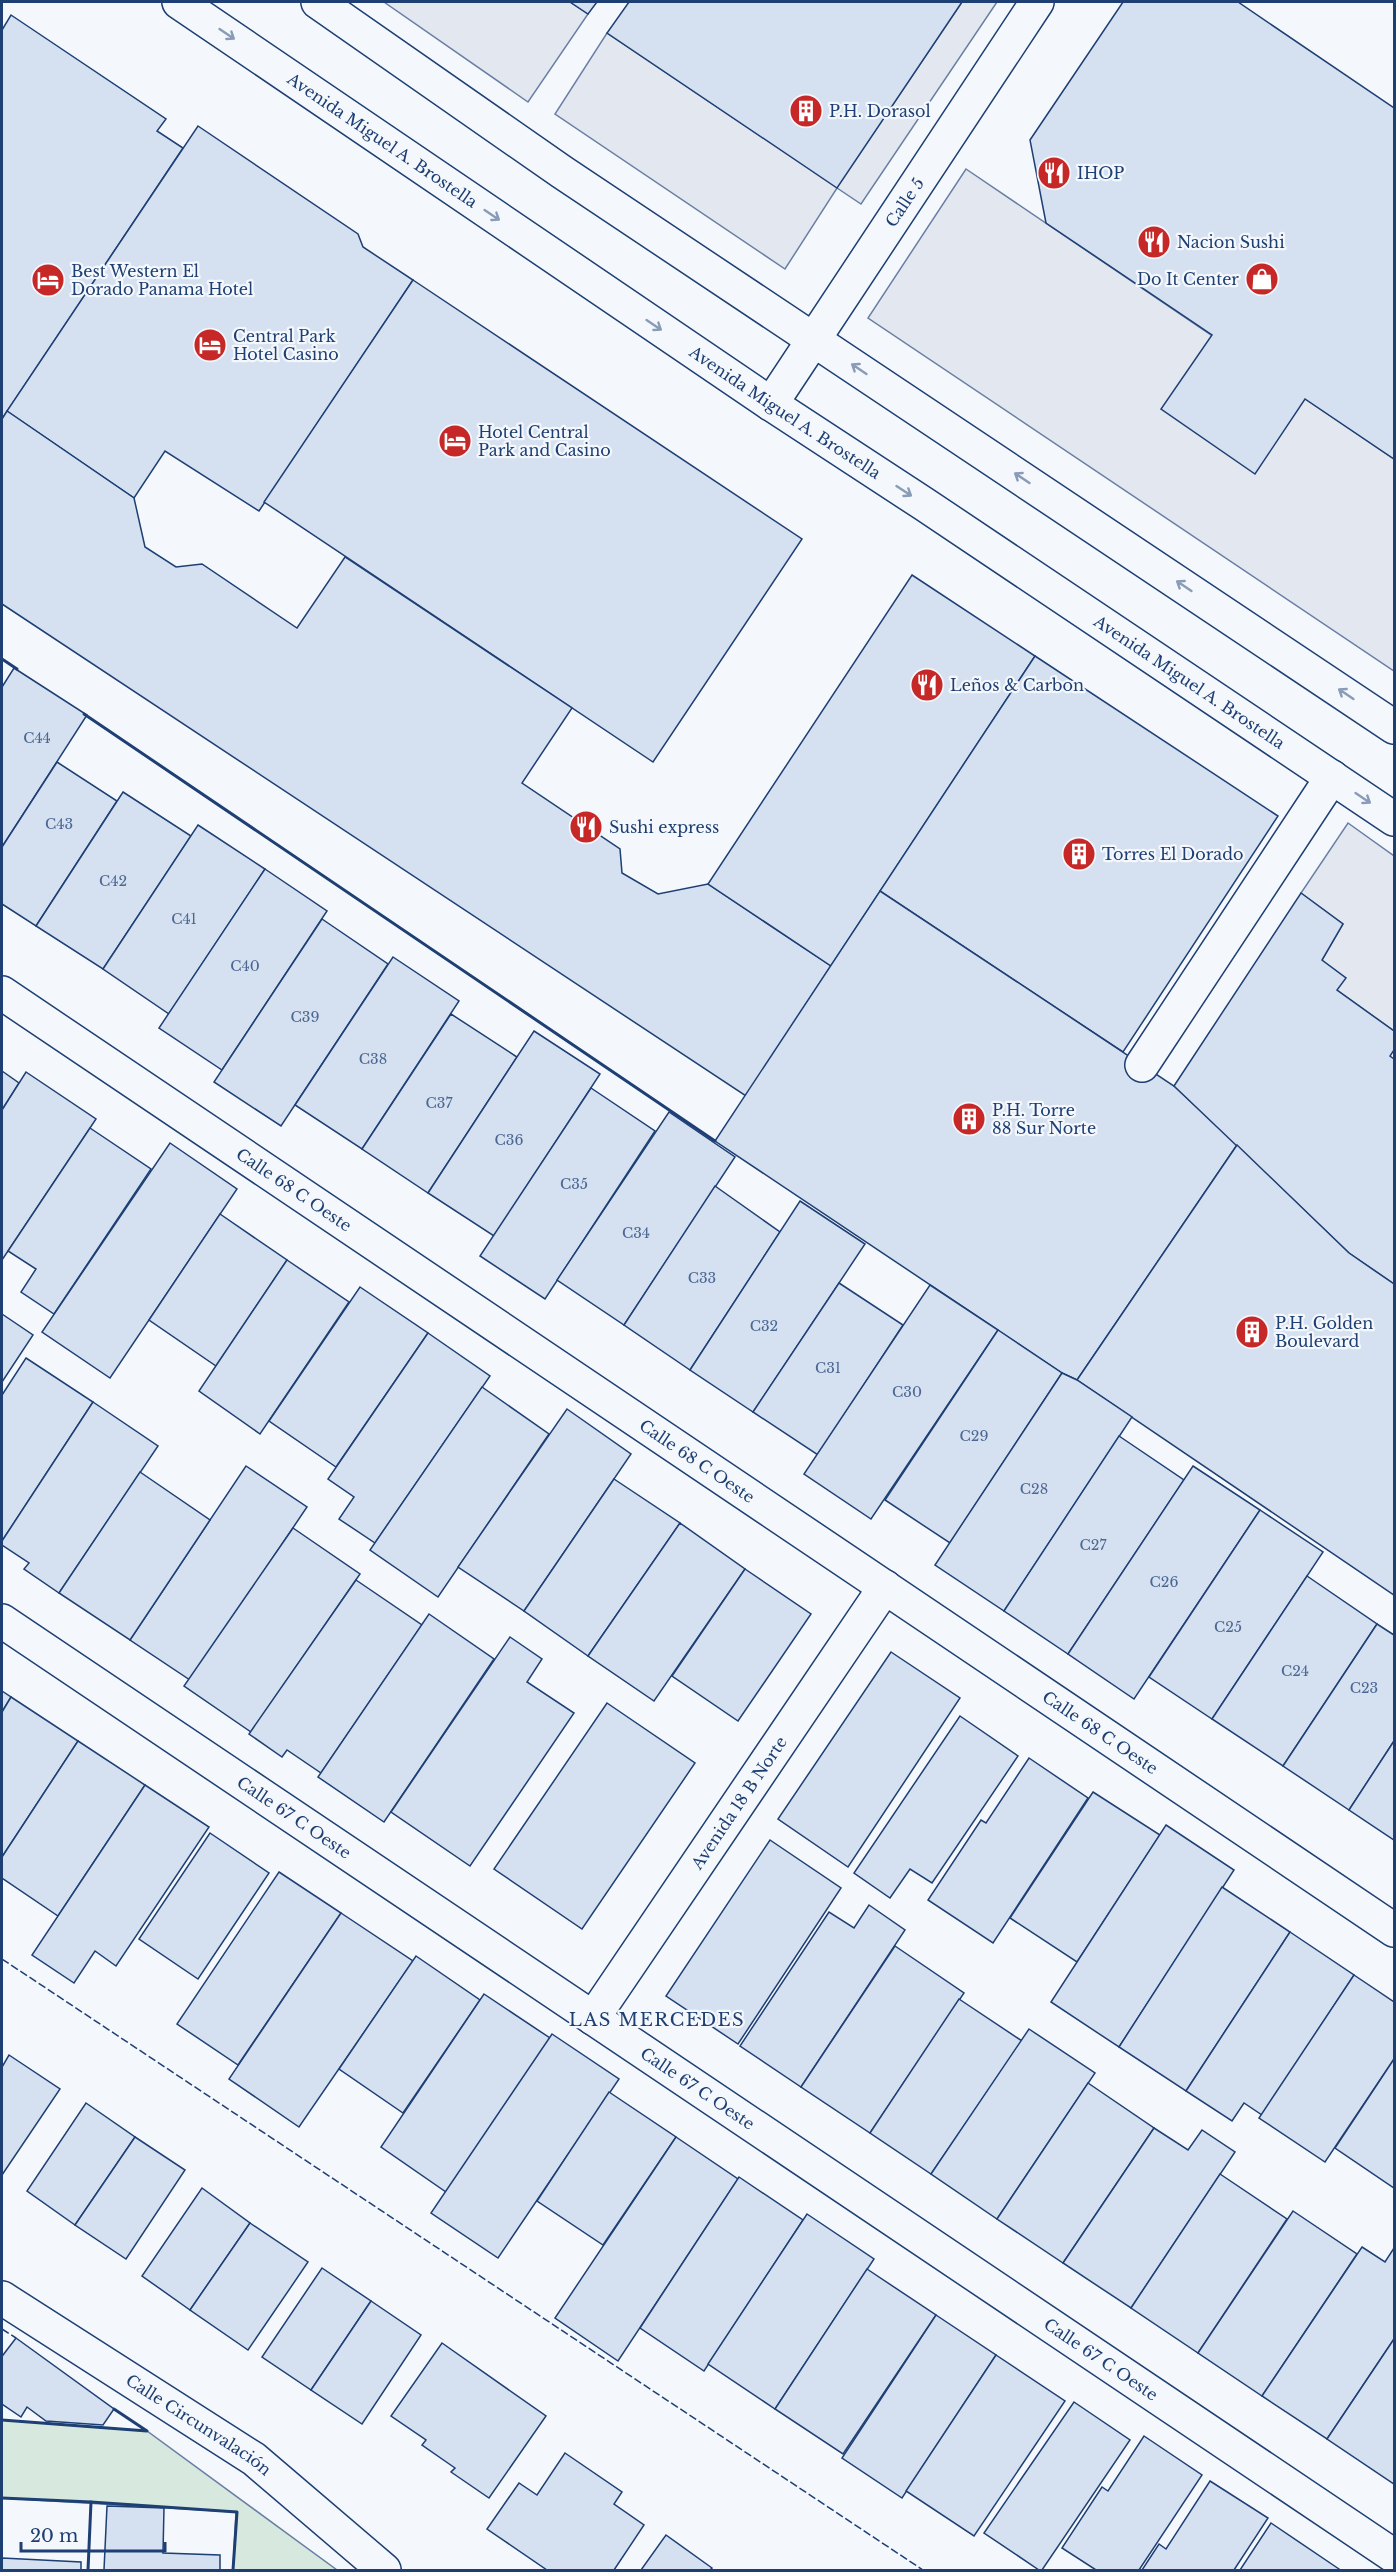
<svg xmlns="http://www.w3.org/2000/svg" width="1396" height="2572" font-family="'Libre Baskerville',serif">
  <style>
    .green { fill: #d7e8df; stroke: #687fa3; stroke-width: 1.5 }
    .parking { fill: #e3e8f0; stroke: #687fa3; stroke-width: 1.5 }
    .building { fill: #d5e0f0; stroke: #1d3f73; stroke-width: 1.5 }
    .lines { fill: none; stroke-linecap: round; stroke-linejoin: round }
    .street-casing { stroke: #1d3f73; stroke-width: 36 }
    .primary-casing { stroke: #1d3f73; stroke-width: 36 }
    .street { stroke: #f4f7fb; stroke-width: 33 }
    .primary { stroke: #f4f7fb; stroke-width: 33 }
    .fence { stroke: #1d3f73; stroke-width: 1.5; stroke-dasharray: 8 3; stroke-linecap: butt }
    .wall { stroke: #1d3f73; stroke-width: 3 }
    .oneway { stroke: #889bb7 }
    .labels { text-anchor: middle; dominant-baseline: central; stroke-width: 4.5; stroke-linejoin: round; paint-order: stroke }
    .number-label { font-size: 14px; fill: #4b6792 }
    .poi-label { font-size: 16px; fill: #1d3f73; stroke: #f4f7fb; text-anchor: start }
    .street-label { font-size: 16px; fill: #1d3f73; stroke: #f4f7fb }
    .neighbourhood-label { font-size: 18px; letter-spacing: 1.5px; fill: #1d3f73; stroke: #f4f7fb }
  </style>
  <rect width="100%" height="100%" fill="#f4f7fb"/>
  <polygon class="green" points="2,2420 147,2431 337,2570 233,2570 236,2512 2,2498"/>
  <g class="parking">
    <polygon points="384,2 570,2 588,14 528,102"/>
    <polygon points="962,2 997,2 861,204 837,188 785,269 555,114 607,33 837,187"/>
    <polygon points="966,169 1394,459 1394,671 868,318"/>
    <polygon points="1348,823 1394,856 1394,1031 1337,990 1322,960 1343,924 1301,893"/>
  </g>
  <g class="building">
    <polygon points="570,2 597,2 588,14"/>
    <polygon points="629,2 962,2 837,188 607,33"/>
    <polygon points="1123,2 1238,2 1394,108 1394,459 1305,399 1255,474 1161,409 1212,335 1046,223 1030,140"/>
    <polygon points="11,15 166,119 157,131 183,148 2,419 2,30"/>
    <polygon points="198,126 358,234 363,247 413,280 259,511 165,451 134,498 7,411"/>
    <polygon points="413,280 802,539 653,762 264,502"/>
    <polygon points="7,411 134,498 145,547 176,567 202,564 297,628 345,557 572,708 522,783 620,849 622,873 658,894 708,884 831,966 746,1096 2,604 2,419"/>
    <polygon points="912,575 1035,656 831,966 708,884"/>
    <polygon points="1035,656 1278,816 1123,1052 880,891"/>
    <polygon points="14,668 87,715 2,847 2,687"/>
    <polygon points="57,762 117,801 36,926 2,904 2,847"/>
    <polygon points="123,792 191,836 103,969 36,926"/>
    <polygon points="198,825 265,869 169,1014 103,969"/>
    <polygon points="265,869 327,911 222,1070 159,1028"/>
    <polygon points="880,891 1174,1086 1237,1145 1077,1380 1062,1373 715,1141"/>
    <polygon points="1301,893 1343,924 1322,960 1346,978 1337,990 1394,1031 1394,1050 1390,1056 1394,1059 1394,1284 1349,1253 1174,1086"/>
    <polygon points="322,919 388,964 281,1126 214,1082"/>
    <polygon points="393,957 459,1001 362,1149 295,1105"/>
    <polygon points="451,1014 517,1057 428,1193 362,1149"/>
    <polygon points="534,1031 600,1074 494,1236 428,1193"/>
    <polygon points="2,1071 19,1083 2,1110"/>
    <polygon points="26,1072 96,1119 2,1260 2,1110"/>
    <polygon points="591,1088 655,1131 545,1299 480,1256"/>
    <polygon points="669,1112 735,1157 624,1325 557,1280"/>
    <polygon points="90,1128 151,1169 54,1314 21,1292 36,1269 8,1251"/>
    <polygon points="170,1143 237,1189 110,1378 42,1332"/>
    <polygon points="1237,1145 1349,1253 1394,1284 1394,1595 1077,1380"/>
    <polygon points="715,1186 780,1232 690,1370 624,1325"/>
    <polygon points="800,1201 865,1244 753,1412 690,1370"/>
    <polygon points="220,1214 287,1260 216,1366 149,1320"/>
    <polygon points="287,1260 349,1302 260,1434 199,1391"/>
    <polygon points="839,1283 903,1325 818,1455 753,1412"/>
    <polygon points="930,1285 998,1330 871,1519 804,1474"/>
    <polygon points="360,1287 428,1333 336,1467 269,1421"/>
    <polygon points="2,1314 33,1335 2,1382"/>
    <polygon points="998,1330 1062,1373 950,1543 885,1500"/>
    <polygon points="428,1333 490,1376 375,1543 339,1519 354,1497 328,1479"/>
    <polygon points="26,1358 93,1402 2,1541 2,1395"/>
    <polygon points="1062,1373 1077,1380 1132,1417 1004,1611 935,1565"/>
    <polygon points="482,1387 549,1434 438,1597 370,1550"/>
    <polygon points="93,1402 158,1446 59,1593 24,1569 29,1563 2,1545 2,1541"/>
    <polygon points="567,1409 631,1454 524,1611 458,1567"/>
    <polygon points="1119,1436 1184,1480 1068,1654 1004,1611"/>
    <polygon points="246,1466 307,1507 190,1680 130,1640"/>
    <polygon points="1193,1466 1260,1510 1134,1699 1068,1654"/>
    <polygon points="140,1472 210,1520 130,1640 59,1593"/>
    <polygon points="614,1479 680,1523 588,1656 524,1611"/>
    <polygon points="1260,1510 1323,1552 1212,1719 1149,1677"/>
    <polygon points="680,1523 745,1569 654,1701 588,1656"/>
    <polygon points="293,1528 360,1574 251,1732 184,1686"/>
    <polygon points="745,1569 811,1614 738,1721 672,1676"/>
    <polygon points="1307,1576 1377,1624 1283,1766 1212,1719"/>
    <polygon points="356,1580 422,1625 321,1773 287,1750 282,1757 249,1734"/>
    <polygon points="429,1614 494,1659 384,1822 318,1777"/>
    <polygon points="1377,1624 1394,1635 1394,1741 1349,1810 1283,1766"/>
    <polygon points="510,1637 542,1659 527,1682 574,1713 470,1866 391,1812"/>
    <polygon points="891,1652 960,1698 848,1867 778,1819"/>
    <polygon points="2,1691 11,1697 2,1712"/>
    <polygon points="11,1697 78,1741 2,1857 2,1712"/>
    <polygon points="607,1703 695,1763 582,1929 494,1869"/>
    <polygon points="960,1716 1018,1756 932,1883 910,1869 890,1898 854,1873"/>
    <polygon points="78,1741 145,1785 58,1916 2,1878 2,1857"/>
    <polygon points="1394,1741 1394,1840 1349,1810"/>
    <polygon points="1029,1758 1088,1798 993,1943 928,1900 981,1820 986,1823"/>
    <polygon points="145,1785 209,1827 116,1966 95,1951 74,1983 32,1955"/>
    <polygon points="1093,1792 1160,1835 1077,1962 1010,1918"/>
    <polygon points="1166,1825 1234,1870 1119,2047 1051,2002"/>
    <polygon points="210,1833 269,1873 198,1979 139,1939"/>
    <polygon points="770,1840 841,1888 738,2044 666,1996"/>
    <polygon points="279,1872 341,1913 238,2065 177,2024"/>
    <polygon points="1222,1887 1290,1932 1186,2091 1119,2047"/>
    <polygon points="869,1905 905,1930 801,2087 740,2046 829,1912 854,1928"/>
    <polygon points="341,1913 413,1961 299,2127 229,2079"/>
    <polygon points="1290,1932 1354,1975 1262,2115 1244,2103 1232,2121 1186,2091"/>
    <polygon points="895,1946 964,1993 870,2133 801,2087"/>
    <polygon points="416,1956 480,2000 403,2113 339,2069"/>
    <polygon points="1354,1975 1394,2002 1394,2059 1325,2162 1259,2118"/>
    <polygon points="484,1994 550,2038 446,2192 381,2147"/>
    <polygon points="959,1999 1022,2041 931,2174 870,2133"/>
    <polygon points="1029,2029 1095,2073 997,2219 931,2174"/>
    <polygon points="552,2034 619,2079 498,2258 431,2213"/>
    <polygon points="9,2055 60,2089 2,2175 2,2067"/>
    <polygon points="1394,2059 1394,2188 1335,2148"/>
    <polygon points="1088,2083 1154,2128 1063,2263 997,2219"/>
    <polygon points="609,2092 676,2137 603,2245 537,2201"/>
    <polygon points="86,2103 135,2137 75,2225 27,2191"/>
    <polygon points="1154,2128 1188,2150 1202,2130 1235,2152 1131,2308 1063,2263"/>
    <polygon points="135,2137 185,2170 126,2259 75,2225"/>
    <polygon points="676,2137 738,2179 618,2361 555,2318"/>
    <polygon points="1220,2174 1287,2219 1198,2353 1131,2308"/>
    <polygon points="739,2177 803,2220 704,2371 640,2328"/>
    <polygon points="202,2188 250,2223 190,2310 142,2276"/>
    <polygon points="1293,2211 1357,2254 1262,2396 1198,2353"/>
    <polygon points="807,2214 874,2259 775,2409 708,2364"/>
    <polygon points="250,2223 308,2262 248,2350 190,2310"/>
    <polygon points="1362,2247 1385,2262 1394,2248 1394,2339 1327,2439 1262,2396"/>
    <polygon points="322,2268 371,2301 311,2390 262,2357"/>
    <polygon points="867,2269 936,2315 843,2454 775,2409"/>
    <polygon points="371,2301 421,2335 362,2424 311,2390"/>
    <polygon points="936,2315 996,2355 902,2498 842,2458"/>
    <polygon points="16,2338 114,2409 103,2425 46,2421 27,2407 21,2417 2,2404 2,2354 3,2355"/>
    <polygon points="1394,2339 1394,2484 1327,2439"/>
    <polygon points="442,2343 546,2416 489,2498 451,2472 455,2468 422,2445 426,2440 391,2416"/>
    <polygon points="996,2355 1065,2401 974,2536 906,2491"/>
    <polygon points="1074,2402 1130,2440 1042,2570 1039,2570 984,2533"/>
    <polygon points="1144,2436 1202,2475 1139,2570 1096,2570 1062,2548 1102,2487 1108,2491"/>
    <polygon points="565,2453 622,2492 614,2504 644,2525 614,2570 547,2570 487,2529 519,2483 537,2495"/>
    <polygon points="1210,2481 1268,2518 1234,2570 1142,2570 1159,2544 1166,2549"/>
    <polygon points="107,2506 164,2508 163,2553 220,2555 220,2570 104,2570"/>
    <polygon points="1271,2523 1339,2569 1338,2570 1240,2570"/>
    <polygon points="666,2535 712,2568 710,2570 641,2570"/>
    <polygon points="2,2558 81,2562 81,2570 2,2570"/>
  </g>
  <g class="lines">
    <defs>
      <g id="street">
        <path id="s1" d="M771,404L1037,2"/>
        <path id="s2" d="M2,993L1394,1930"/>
        <polyline points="1142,1065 1332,777"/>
        <path id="s3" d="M2,1621L1394,2556"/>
        <path id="s4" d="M593,2018L885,1587"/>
        <path id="s5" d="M2,2298L254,2459L384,2570"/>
      </g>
      <g id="primary">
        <path id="s6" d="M179,2L771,404L924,504L1394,819"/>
        <polyline points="318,2 562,172 1394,727"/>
      </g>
    </defs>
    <use href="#street" class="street-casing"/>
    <use href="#primary" class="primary-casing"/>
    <use href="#street" class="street"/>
    <use href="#primary" class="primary"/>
    <g class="fence">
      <polyline points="2,1959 923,2570"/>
      <polyline points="2,2329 16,2338"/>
    </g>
    <g class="wall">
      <polyline points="2,659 17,669"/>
      <polyline points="84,714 715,1141"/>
      <polyline points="2,2420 147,2431 114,2409"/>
      <polyline points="2,2498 91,2502 88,2570"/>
      <polyline points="91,2502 237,2512 233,2570"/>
    </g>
  </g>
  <defs><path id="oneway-shaft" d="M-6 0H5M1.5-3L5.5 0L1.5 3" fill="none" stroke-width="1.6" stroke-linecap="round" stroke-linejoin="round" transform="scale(1.5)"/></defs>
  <g class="oneway">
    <use href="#oneway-shaft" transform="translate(227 34) rotate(34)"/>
    <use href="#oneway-shaft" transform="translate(492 215) rotate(34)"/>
    <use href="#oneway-shaft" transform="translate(654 325) rotate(34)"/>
    <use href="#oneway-shaft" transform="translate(859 369) rotate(-146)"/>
    <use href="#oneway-shaft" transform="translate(1022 478) rotate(-146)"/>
    <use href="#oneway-shaft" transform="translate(904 491) rotate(33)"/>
    <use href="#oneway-shaft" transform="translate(1184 586) rotate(-146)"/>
    <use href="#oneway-shaft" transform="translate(1346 694) rotate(-146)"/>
    <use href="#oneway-shaft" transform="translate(1363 798) rotate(34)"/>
  </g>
  <defs>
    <symbol id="building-disc" viewBox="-11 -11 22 22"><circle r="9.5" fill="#c62828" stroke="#f4f7fb"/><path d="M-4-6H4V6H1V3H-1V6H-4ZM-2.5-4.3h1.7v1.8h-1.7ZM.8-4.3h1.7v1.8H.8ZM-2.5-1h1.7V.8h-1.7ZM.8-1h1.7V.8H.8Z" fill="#fff"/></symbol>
    <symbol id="restaurant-disc" viewBox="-11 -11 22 22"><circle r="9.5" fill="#c62828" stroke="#f4f7fb"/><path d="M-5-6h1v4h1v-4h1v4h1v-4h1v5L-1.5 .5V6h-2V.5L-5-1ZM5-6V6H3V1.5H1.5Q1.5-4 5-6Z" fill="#fff"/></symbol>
    <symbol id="shop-disc" viewBox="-11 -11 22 22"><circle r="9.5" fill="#c62828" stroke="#f4f7fb"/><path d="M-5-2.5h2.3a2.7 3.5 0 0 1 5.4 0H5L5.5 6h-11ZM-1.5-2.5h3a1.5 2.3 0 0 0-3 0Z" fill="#fff"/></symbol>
    <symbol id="hotel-disc" viewBox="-11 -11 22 22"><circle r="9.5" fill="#c62828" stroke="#f4f7fb"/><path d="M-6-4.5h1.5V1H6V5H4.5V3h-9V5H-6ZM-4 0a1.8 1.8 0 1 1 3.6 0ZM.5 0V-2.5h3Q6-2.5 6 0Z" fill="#fff"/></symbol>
  </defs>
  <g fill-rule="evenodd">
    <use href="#building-disc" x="787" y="92" width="38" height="38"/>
    <use href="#restaurant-disc" x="1035" y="154" width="38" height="38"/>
    <use href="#restaurant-disc" x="1135" y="223" width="38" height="38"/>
    <use href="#shop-disc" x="1243" y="260" width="38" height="38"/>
    <use href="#hotel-disc" x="29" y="261" width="38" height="38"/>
    <use href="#hotel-disc" x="191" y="326" width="38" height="38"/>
    <use href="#hotel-disc" x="436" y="422" width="38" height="38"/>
    <use href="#restaurant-disc" x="908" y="666" width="38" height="38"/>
    <use href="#restaurant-disc" x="567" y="808" width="38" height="38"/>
    <use href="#building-disc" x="1060" y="835" width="38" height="38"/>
    <use href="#building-disc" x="950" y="1100" width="38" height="38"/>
    <use href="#building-disc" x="1233" y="1313" width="38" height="38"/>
  </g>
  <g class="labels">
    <g class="number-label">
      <text x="37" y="738">C44</text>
      <text x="59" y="824">C43</text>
      <text x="113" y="881">C42</text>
      <text x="184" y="919">C41</text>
      <text x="245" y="966">C40</text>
      <text x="305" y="1017">C39</text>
      <text x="373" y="1059">C38</text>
      <text x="439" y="1103">C37</text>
      <text x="509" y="1140">C36</text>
      <text x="574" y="1184">C35</text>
      <text x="636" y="1233">C34</text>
      <text x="702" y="1278">C33</text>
      <text x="764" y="1326">C32</text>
      <text x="828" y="1368">C31</text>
      <text x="907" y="1392">C30</text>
      <text x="974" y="1436">C29</text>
      <text x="1034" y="1489">C28</text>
      <text x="1093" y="1545">C27</text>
      <text x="1164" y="1582">C26</text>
      <text x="1228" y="1627">C25</text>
      <text x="1295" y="1671">C24</text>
      <text x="1364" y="1688">C23</text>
    </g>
    <g class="poi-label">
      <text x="829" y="111">P.H. Dorasol</text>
      <text x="1077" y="173">IHOP</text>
      <text x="1177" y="242">Nacion Sushi</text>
      <text x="71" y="271">Best Western El<tspan x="71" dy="18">Dorado Panama Hotel</tspan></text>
      <text x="1239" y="279" text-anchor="end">Do It Center</text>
      <text x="233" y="336">Central Park<tspan x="233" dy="18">Hotel Casino</tspan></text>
      <text x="478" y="432">Hotel Central<tspan x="478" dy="18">Park and Casino</tspan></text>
      <text x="950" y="685">Leños &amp; Carbon</text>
      <text x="609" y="827">Sushi express</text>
      <text x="1102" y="854">Torres El Dorado</text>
      <text x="992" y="1110">P.H. Torre<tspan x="992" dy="18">88 Sur Norte</tspan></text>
      <text x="1275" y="1323">P.H. Golden<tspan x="1275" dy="18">Boulevard</tspan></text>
    </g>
    <g class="street-label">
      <text stroke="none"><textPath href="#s6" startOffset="246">Avenida Miguel A. Brostella</textPath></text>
      <text stroke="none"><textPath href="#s1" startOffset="242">Calle 5</textPath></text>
      <text stroke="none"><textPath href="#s6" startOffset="732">Avenida Miguel A. Brostella</textPath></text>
      <text stroke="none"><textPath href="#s6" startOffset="1218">Avenida Miguel A. Brostella</textPath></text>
      <text stroke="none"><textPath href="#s2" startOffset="352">Calle 68 C Oeste</textPath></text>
      <text stroke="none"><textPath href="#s2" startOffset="838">Calle 68 C Oeste</textPath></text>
      <text stroke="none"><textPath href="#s2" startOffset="1324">Calle 68 C Oeste</textPath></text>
      <text stroke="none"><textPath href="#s4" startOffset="260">Avenida 18 B Norte</textPath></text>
      <text stroke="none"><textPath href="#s3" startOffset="352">Calle 67 C Oeste</textPath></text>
      <text stroke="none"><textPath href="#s3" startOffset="838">Calle 67 C Oeste</textPath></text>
      <text stroke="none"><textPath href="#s3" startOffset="1324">Calle 67 C Oeste</textPath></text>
      <text stroke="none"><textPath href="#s5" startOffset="234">Calle Circunvalación</textPath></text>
    </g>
    <g class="neighbourhood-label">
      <text x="657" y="2020">LAS MERCEDES</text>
    </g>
  </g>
  <rect width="1396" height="2572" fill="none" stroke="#1d3f73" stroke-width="6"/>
  <path d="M21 2542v9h144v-9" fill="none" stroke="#1d3f73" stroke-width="3"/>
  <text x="30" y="2542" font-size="18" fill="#1d3f73" stroke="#f4f7fb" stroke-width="4.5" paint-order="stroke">20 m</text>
</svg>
